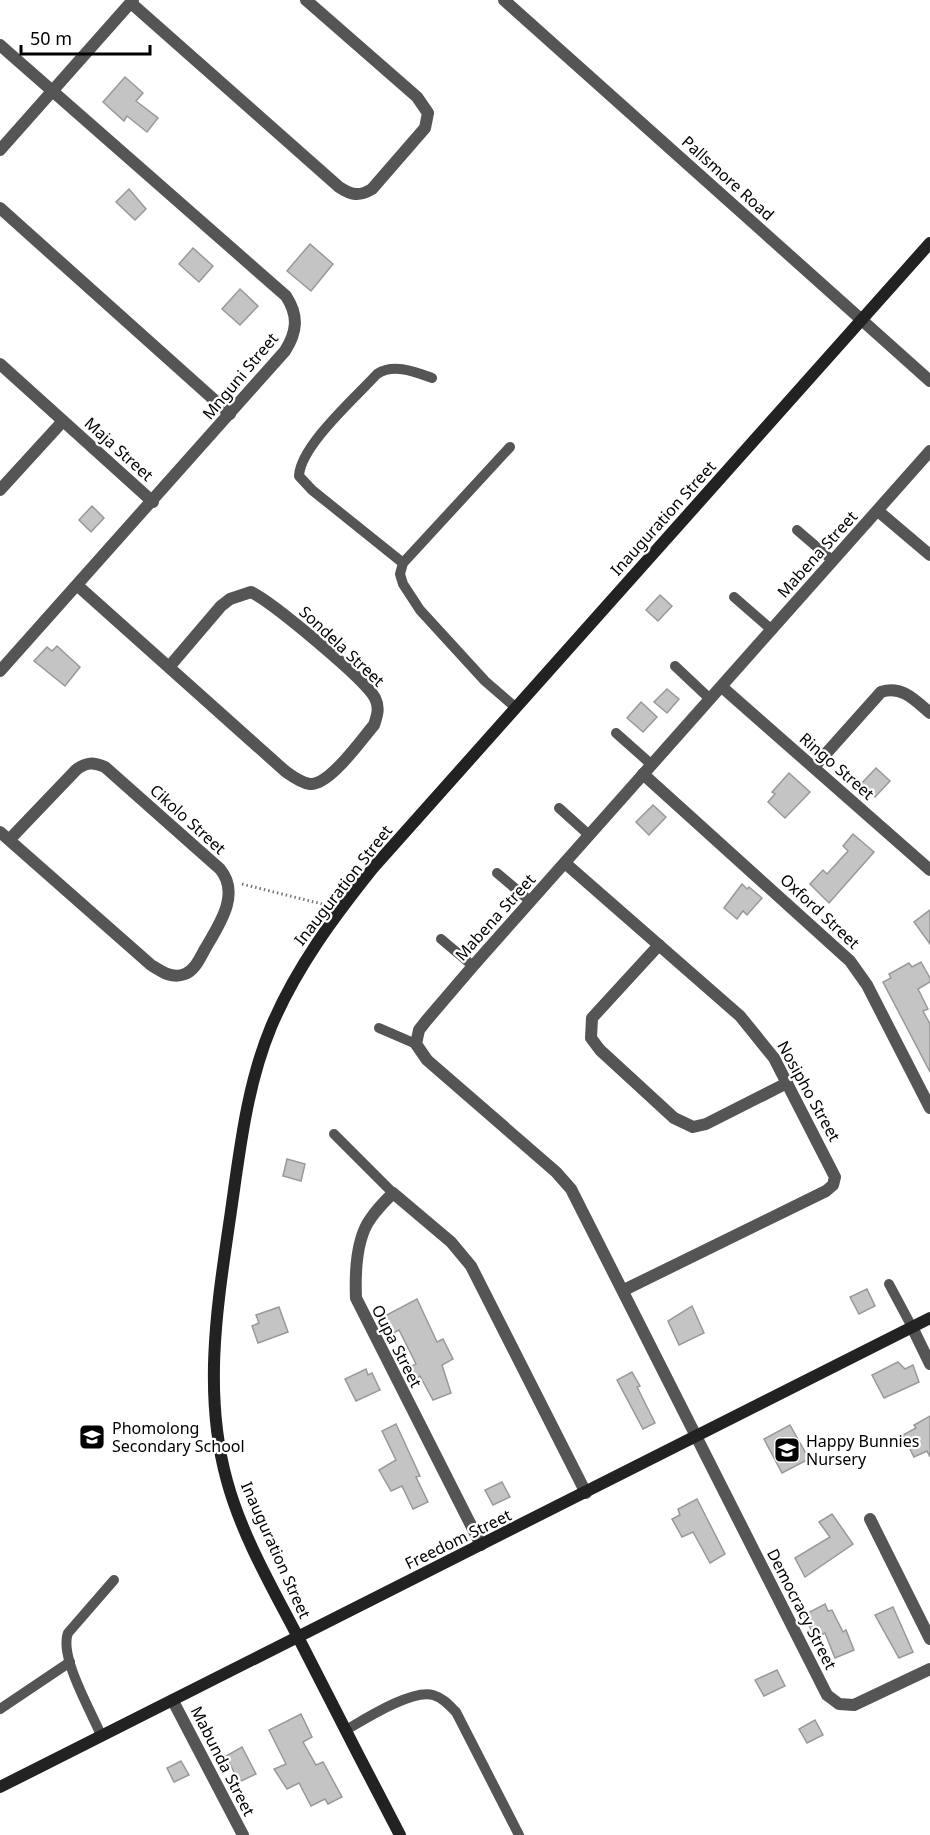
<svg xmlns="http://www.w3.org/2000/svg" width="930" height="1835" font-family="'Noto Sans',sans-serif">
  <style>
    .building { fill: #c4c4c4; stroke: #999; stroke-width: 1.5 }
    .lines { fill: none; stroke-linecap: round; stroke-linejoin: round }
    .path { stroke: #777; stroke-width: 3; stroke-dasharray: 1.5 3; stroke-linecap: butt }
    .lane { stroke: #555; stroke-width: 10 }
    .street { stroke: #555; stroke-width: 12 }
    .secondary { stroke: #222; stroke-width: 12 }
    .labels { text-anchor: middle; dominant-baseline: central; stroke-width: 4.5; stroke-linejoin: round; paint-order: stroke }
    .street-label { font-size: 16px; fill: #000; stroke: #fff }
    .poi-label { font-size: 16px; fill: #000; stroke: #fff; text-anchor: start }
  </style>
  <rect width="100%" height="100%" fill="#fff"/>
  <g class="building">
    <polygon points="125,77 143,93 136,101 158,118 147,132 127,116 124,121 103,102"/>
    <polygon points="129,189 146,209 135,220 116,202"/>
    <polygon points="310,244 333,264 311,291 287,271"/>
    <polygon points="193,248 213,266 199,282 179,264"/>
    <polygon points="240,289 258,306 240,325 222,309"/>
    <polygon points="92,506 104,518 91,532 79,520"/>
    <polygon points="660,595 672,606 658,621 646,610"/>
    <polygon points="57,646 80,667 65,686 34,661 47,647 52,651"/>
    <polygon points="667,689 679,699 667,713 654,702"/>
    <polygon points="641,702 657,717 643,732 627,718"/>
    <polygon points="876,768 890,781 875,797 861,784"/>
    <polygon points="789,773 810,792 785,818 768,802 775,794 772,792"/>
    <polygon points="653,805 666,817 649,835 636,822"/>
    <polygon points="853,834 874,852 829,903 810,884 823,870 827,874 848,851 843,846"/>
    <polygon points="742,884 747,889 749,887 762,898 747,915 743,911 737,919 724,908"/>
    <polygon points="930,910 930,944 914,922"/>
    <polygon points="921,962 930,978 930,982 918,989 928,1009 923,1011 930,1024 930,1072 883,982 891,978 889,974 909,963 912,967"/>
    <polygon points="287,1159 305,1164 301,1181 283,1176"/>
    <polygon points="867,1289 875,1306 859,1314 850,1297"/>
    <polygon points="417,1299 437,1342 443,1339 453,1359 442,1365 451,1393 433,1400 420,1376 411,1381 405,1369 416,1364 399,1330 387,1336 379,1319"/>
    <polygon points="692,1306 704,1333 679,1345 668,1321"/>
    <polygon points="279,1307 288,1332 258,1343 252,1326 259,1323 256,1315"/>
    <polygon points="898,1362 905,1369 913,1365 919,1382 884,1398 872,1375"/>
    <polygon points="366,1369 368,1375 372,1373 380,1390 356,1401 345,1379"/>
    <polygon points="632,1372 640,1386 637,1387 655,1423 643,1429 617,1380"/>
    <polygon points="930,1416 930,1457 927,1451 914,1457 903,1435 916,1428 914,1425"/>
    <polygon points="396,1424 420,1476 416,1477 428,1502 413,1509 402,1486 391,1491 379,1470 396,1460 382,1431"/>
    <polygon points="790,1425 809,1459 782,1473 764,1439"/>
    <polygon points="502,1482 510,1497 493,1505 485,1490"/>
    <polygon points="697,1499 725,1554 710,1563 693,1532 682,1537 672,1519 680,1515 678,1509"/>
    <polygon points="832,1514 853,1544 805,1577 795,1558 830,1537 819,1522"/>
    <polygon points="825,1604 828,1611 832,1610 843,1632 846,1630 854,1650 835,1658 825,1633 815,1638 804,1615"/>
    <polygon points="893,1607 913,1652 899,1658 875,1615"/>
    <polygon points="777,1670 785,1686 764,1696 755,1680"/>
    <polygon points="301,1714 312,1737 303,1742 316,1765 323,1762 342,1797 328,1804 325,1799 311,1806 299,1783 287,1789 274,1769 286,1764 269,1730"/>
    <polygon points="815,1720 823,1735 807,1743 799,1729"/>
    <polygon points="242,1747 256,1774 239,1782 226,1756"/>
    <polygon points="181,1761 189,1775 174,1782 167,1768"/>
  </g>
  <g class="lines">
    <polyline class="path" points="242,884 326,905"/>
    <g class="lane">
      <polyline points="510,447 403,563 400,574 403,584 420,610 485,681 515,707"/>
      <polyline points="797,530 833,561"/>
      <path d="M403,563L312,490L299,476C300,446 357,396 377,374C394,363 415,372 432,378"/>
      <polyline points="734,597 772,630"/>
      <polyline points="675,666 710,699"/>
      <polyline points="616,733 652,765"/>
      <polyline points="559,808 589,835"/>
      <polyline points="497,873 530,901"/>
      <polyline points="441,939 473,966"/>
      <polyline points="379,1028 416,1044"/>
      <polyline points="334,1134 393,1193"/>
      <polyline points="889,1284 912,1327"/>
      <polyline points="0,1709 70,1662"/>
      <path d="M346,1730C365,1719 412,1689 433,1695C443,1698 449,1705 456,1712L519,1835"/>
      <path d="M101,1735C91,1711 59,1657 68,1633L114,1580"/>
    </g>
    <g class="street">
      <polyline points="504,0 930,381"/>
      <path d="M131,3L339,187C351,195 359,197 372,189L425,128L428,113L417,97L306,0"/>
      <path d="M0,45L286,296C299,316 297,332 285,351L0,671"/>
      <polyline points="0,150 133,0"/>
      <polyline points="0,208 230,414"/>
      <polyline points="0,364 153,502"/>
      <polyline points="930,451 473,966 426,1021 419,1030 416,1044 427,1060 556,1172 571,1189 827,1695 839,1704 854,1705 930,1669"/>
      <polyline points="0,490 63,421"/>
      <polyline points="878,511 930,555"/>
      <path d="M78,586L285,771C292,776 301,783 310,784C329,786 361,740 374,725C377,716 380,708 375,698C365,679 272,602 251,592L230,599L221,606L169,667"/>
      <polyline points="722,687 930,870"/>
      <path d="M814,767L881,692C902,685 915,700 930,713"/>
      <polyline points="643,774 850,961 867,985 930,1108"/>
      <path d="M0,832L151,965C162,972 172,979 185,974C195,970 200,958 205,949C219,925 241,894 220,869L105,767C93,762 86,762 76,770L9,840"/>
      <polyline points="565,863 740,1016 774,1058 835,1177 833,1185 826,1191 624,1290"/>
      <polyline points="659,945 592,1018 591,1038 600,1050 674,1118 693,1127 706,1124 787,1083"/>
      <polyline points="912,1327 930,1364"/>
      <polyline points="870,1519 930,1639"/>
      <path d="M481,1545L356,1298C355,1274 356,1238 371,1218C377,1209 385,1201 393,1193L451,1242L471,1266L586,1493"/>
      <polyline points="173,1701 243,1835"/>
    </g>
    <g class="secondary">
      <polyline points="0,1787 930,1318"/>
      <path d="M400,1835C366,1770 332,1704 299,1639C273,1589 242,1536 227,1481C202,1391 218,1301 231,1211C240,1148 247,1085 271,1027C296,968 333,918 373,868L930,243"/>
    </g>
  </g>
  <defs>
    <symbol id="school-square" viewBox="-11 -11 22 22"><rect x="-9" y="-9" width="18" height="18" rx="4" fill="#000" stroke="#fff"/><path d="M0-5L7-2L0 1L-7-2ZM-4 1L0 2.5L4 1V4Q0 6-4 4Z" fill="#fff"/></symbol>
  </defs>
  <g fill-rule="evenodd">
    <use href="#school-square" x="77" y="1422" width="30" height="30"/>
    <use href="#school-square" x="772" y="1435" width="30" height="30"/>
  </g>
  <g class="labels">
    <g class="street-label">
      <text transform="translate(728 178) rotate(42)">Pallsmore Road</text>
      <text transform="translate(240 376) rotate(-50)">Mnguni Street</text>
      <text transform="translate(119 449) rotate(42)">Maja Street</text>
      <text transform="translate(663 518) rotate(-48)">Inauguration Street</text>
      <text transform="translate(817 554) rotate(-48)">Mabena Street</text>
      <text transform="translate(342 646) rotate(43)">Sondela Street</text>
      <text transform="translate(837 766) rotate(41)">Ringo Street</text>
      <text transform="translate(188 819) rotate(42)">Cikolo Street</text>
      <text transform="translate(343 885) rotate(-52)">Inauguration Street</text>
      <text transform="translate(820 911) rotate(43)">Oxford Street</text>
      <text transform="translate(495 917) rotate(-48)">Mabena Street</text>
      <text transform="translate(809 1091) rotate(61)">Nosipho Street</text>
      <text transform="translate(397 1346) rotate(63)">Oupa Street</text>
      <text transform="translate(458 1539) rotate(-26)">Freedom Street</text>
      <text transform="translate(276 1550) rotate(66)">Inauguration Street</text>
      <text transform="translate(802 1609) rotate(63)">Democracy Street</text>
      <text transform="translate(223 1761) rotate(63)">Mabunda Street</text>
    </g>
    <g class="poi-label">
      <text x="112" y="1428">Phomolong<tspan x="112" dy="18">Secondary School</tspan></text>
      <text x="806" y="1441">Happy Bunnies<tspan x="806" dy="18">Nursery</tspan></text>
    </g>
  </g>
  <path d="M21 45v9h129v-9" fill="none" stroke="#000000" stroke-width="3"/>
  <text x="30" y="45" font-size="18" fill="#000000" stroke="#ffffff" stroke-width="4.5" paint-order="stroke">50 m</text>
</svg>
